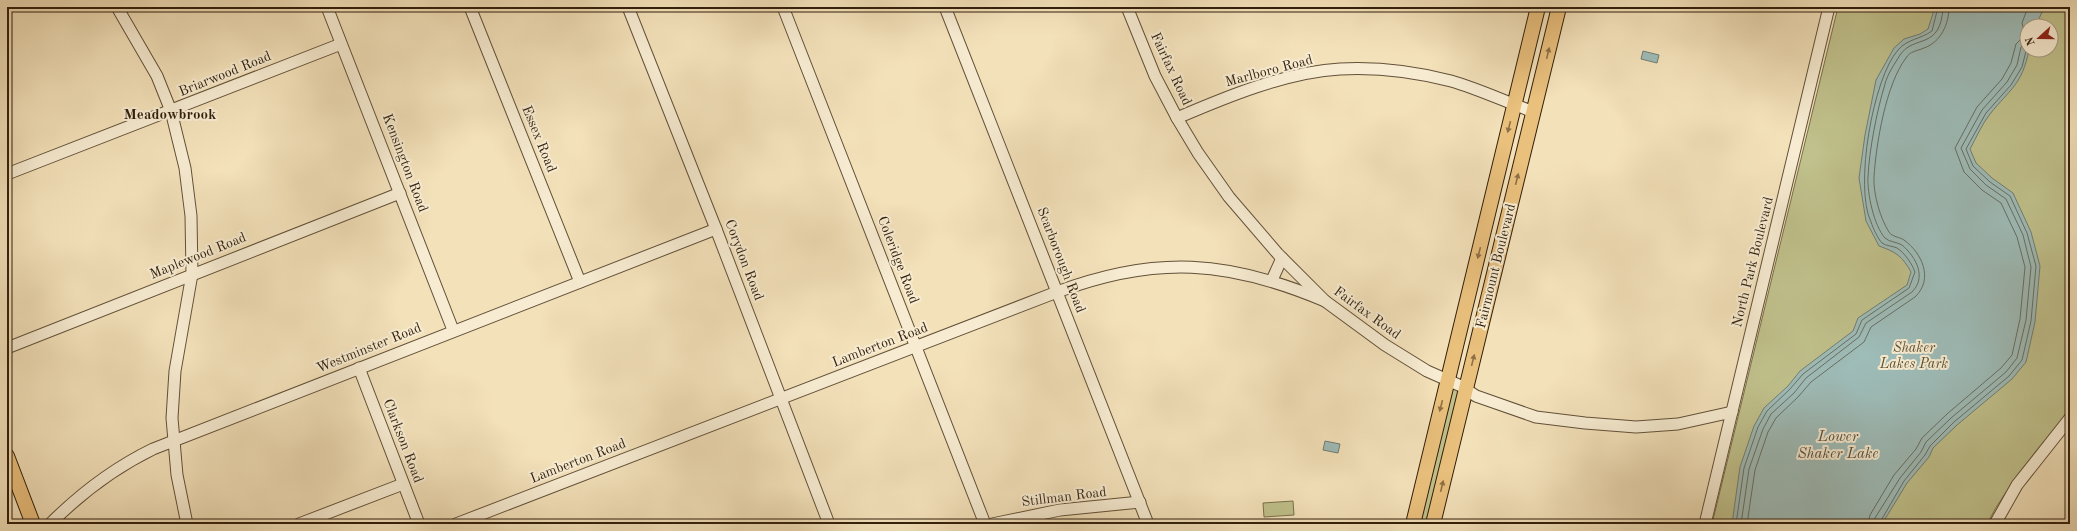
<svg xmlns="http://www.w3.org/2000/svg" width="2077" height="531" font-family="'Old Standard TT',serif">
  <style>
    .green { fill: #c0c18c; stroke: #78704c; fill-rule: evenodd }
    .water { fill: #9ebcb8; stroke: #727d73 }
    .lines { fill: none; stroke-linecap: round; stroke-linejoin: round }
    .shore { stroke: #686e62; stroke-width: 1 }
    .minor-casing { stroke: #625038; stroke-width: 13 }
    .major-casing { stroke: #311f0c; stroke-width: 16 }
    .minor { stroke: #f7ecd2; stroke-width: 11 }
    .major { stroke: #eac07d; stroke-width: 14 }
    .oneway { fill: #8e7044 }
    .labels { text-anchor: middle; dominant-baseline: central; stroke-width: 4; stroke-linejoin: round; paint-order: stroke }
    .street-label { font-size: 14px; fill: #311f0c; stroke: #f7ecd2 }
    .park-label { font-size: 14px; font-style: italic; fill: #5c5032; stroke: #f7ecd2 }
    .neighbourhood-label { font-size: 15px; font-weight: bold; fill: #311f0c; stroke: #f7ecd2 }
    .water-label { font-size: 15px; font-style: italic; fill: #524e40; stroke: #f7ecd2 }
  </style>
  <rect width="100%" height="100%" fill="#f3e1ba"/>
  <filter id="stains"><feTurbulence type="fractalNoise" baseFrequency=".005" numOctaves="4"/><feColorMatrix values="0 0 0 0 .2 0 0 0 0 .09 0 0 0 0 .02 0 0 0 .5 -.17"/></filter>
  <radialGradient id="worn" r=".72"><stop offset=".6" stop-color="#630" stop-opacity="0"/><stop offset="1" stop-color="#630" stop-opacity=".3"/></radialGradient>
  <g class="green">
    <path d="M1838,7H2070V407C2045,448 2008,481 1987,524H1712ZM2027,26H2051V50H2027Z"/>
    <polygon points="1455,388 1459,389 1429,524 1417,524 1451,391"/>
    <polygon points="1293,501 1294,515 1264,517 1263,503"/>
  </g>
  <g class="water">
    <path d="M1935,7H2044L2036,26H2027V50H2029C2022,85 2010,89 1990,114C1982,124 1976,138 1970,149L1976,163L1992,178L2013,193L2031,232L2040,266L2035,322L2026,362L2012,379L1957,425L1933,448L1929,457L1907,483L1882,524H1732L1740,467L1754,426L1764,408L1788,386L1800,371L1853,331L1858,318L1907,285L1911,272C1902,256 1896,252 1879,246L1866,221L1859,178L1865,135L1876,80L1894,48L1904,39L1920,34L1928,29Z"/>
    <polygon points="1643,51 1659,55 1657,63 1641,59"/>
    <polygon points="1325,441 1340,444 1338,453 1323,450"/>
  </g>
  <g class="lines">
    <g class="shore">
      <path d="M1736,524L1744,468L1758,427L1767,411L1790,389L1803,374L1856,334L1862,320L1909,288L1915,272C1912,264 1905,253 1897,248C1893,246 1886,246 1882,243C1878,239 1873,228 1871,222C1854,187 1873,78 1898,50C1907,39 1921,39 1932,31L1938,7"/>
      <path d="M1741,524L1749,469L1763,429L1771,414L1794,393L1806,378L1859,337L1866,323L1912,292C1927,277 1916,257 1902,245C1897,242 1889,242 1885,238C1874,226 1867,193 1868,177C1869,151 1877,110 1885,84C1887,75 1895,63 1900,55C1914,34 1941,51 1943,7"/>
      <path d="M1747,524L1755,470L1768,432L1776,418L1798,397L1811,382L1864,342L1871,327L1915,297C1934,279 1922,253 1904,240C1900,237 1892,237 1889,232C1880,218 1873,193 1874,177C1876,144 1886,84 1906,58C1910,51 1917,51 1924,48C1941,42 1949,24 1949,7"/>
      <polyline points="1868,524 1870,515 1894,475 1916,449 1922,438 1947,414 2001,368 2012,355 2020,319 2025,267 2017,237 2001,203 1982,190 1964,172 1955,148 1977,107 2002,79 2011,63 2016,44 2025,35 2022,23 2028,7"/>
      <polyline points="1874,524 1875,518 1900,478 1921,452 1926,442 1951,418 2006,372 2017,358 2026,320 2031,267 2023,235 2006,199 1986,185 1970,169 1961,148 1982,110 2007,82 2017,65 2021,47 2027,41"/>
      <polyline points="1879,524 1904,481 1925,455 1930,446 1954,422 2009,376 2022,360 2031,321 2036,266 2027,233 2010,196 1990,182 1973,166 1966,149 1986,113 2011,85 2022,67 2027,47"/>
    </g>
    <defs>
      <g id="minor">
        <polyline points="117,7 157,76 171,111 185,168 191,216 192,274 175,371 172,418 177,475 187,524"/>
        <polyline points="327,7 453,330"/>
        <polyline points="470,7 580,282"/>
        <polyline points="628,7 716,229 829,524"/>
        <polyline points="783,7 985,524"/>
        <polyline points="945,7 1148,524"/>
        <polyline points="1127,7 1155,76 1177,118 1198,153 1229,197 1278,254 1325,301 1385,345 1427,371 1461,386 1476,396 1536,417 1585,423 1636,427 1678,424 1732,412"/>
        <path d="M1177,118C1226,97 1286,72 1340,69C1376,67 1416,72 1451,81C1479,89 1506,102 1534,112"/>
        <polyline points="7,174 341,44"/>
        <polyline points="1272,280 1282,258"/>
        <polyline points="7,348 400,193"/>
        <polyline points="359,368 419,524"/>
        <path d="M50,524C81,493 114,468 153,449L716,229"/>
        <polyline points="299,524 403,484"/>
        <path d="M456,524L1057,292C1156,255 1228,260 1325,301"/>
        <polyline points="992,524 1060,510 1140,502"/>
        <polyline points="1705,524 1829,7"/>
        <polyline points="1995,524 2017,485 2070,418"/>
      </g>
      <g id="major">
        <polyline points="7,456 33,524"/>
        <polyline points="1413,524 1538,7"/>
        <polyline points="1433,524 1559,7"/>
      </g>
    </defs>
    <use href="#minor" class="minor-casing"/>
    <use href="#major" class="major-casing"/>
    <use href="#minor" class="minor"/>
    <use href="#major" class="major"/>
  </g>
  <defs><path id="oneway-solid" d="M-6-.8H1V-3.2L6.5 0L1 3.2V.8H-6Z"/></defs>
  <g class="oneway">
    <use href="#oneway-solid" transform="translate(1548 53) rotate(-77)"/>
    <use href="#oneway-solid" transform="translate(1509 127) rotate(104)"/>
    <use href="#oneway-solid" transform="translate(1517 179) rotate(-76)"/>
    <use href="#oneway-solid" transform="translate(1479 253) rotate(104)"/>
    <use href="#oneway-solid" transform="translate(1473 360) rotate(-76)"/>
    <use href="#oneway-solid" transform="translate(1441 406) rotate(104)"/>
    <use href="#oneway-solid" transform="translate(1442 486) rotate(-77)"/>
  </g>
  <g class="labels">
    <g class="street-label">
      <text transform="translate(1171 69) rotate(65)">Fairfax Road</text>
      <text transform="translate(1269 71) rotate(-15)">Marlboro Road</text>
      <text transform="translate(225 74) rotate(-22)">Briarwood Road</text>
      <text transform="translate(539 139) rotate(68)">Essex Road</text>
      <text transform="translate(405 163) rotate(69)">Kensington Road</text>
      <text transform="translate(198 256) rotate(-22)">Maplewood Road</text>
      <text transform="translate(744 260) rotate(69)">Corydon Road</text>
      <text transform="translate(898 260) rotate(69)">Coleridge Road</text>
      <text transform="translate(1061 260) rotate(69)">Scarborough Road</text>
      <text transform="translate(1753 262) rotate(-76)">North Park Boulevard</text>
      <text transform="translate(1496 266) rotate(-76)">Fairmount Boulevard</text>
      <text transform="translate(1367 313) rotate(36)">Fairfax Road</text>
      <text transform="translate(880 345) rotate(-21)">Lamberton Road</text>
      <text transform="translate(369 348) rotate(-22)">Westminster Road</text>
      <text transform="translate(403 441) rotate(69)">Clarkson Road</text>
      <text transform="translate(578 461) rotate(-21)">Lamberton Road</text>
      <text transform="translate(1064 497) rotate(-7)">Stillman Road</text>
    </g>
    <g class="park-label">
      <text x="1914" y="348">Shaker<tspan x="1914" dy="16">Lakes Park</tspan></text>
    </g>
    <g class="neighbourhood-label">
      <text x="170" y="115">Meadowbrook</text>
    </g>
    <g class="water-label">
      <text x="1838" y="437">Lower<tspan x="1838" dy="17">Shaker Lake</tspan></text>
    </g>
  </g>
  <rect width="2077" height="531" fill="none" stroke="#f3e1ba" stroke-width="24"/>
  <rect x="8" y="8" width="2061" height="515" fill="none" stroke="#311f0c" stroke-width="2"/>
  <rect x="12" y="12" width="2053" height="507" fill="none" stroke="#311f0c"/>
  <g transform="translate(2039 38) rotate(249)"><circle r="19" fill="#f7ecd2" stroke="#a89a83"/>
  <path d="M0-3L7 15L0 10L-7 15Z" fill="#8f2418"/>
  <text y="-6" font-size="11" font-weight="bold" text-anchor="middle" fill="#311f0c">N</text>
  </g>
  <rect width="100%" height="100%" filter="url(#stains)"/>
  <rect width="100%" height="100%" fill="url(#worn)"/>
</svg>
